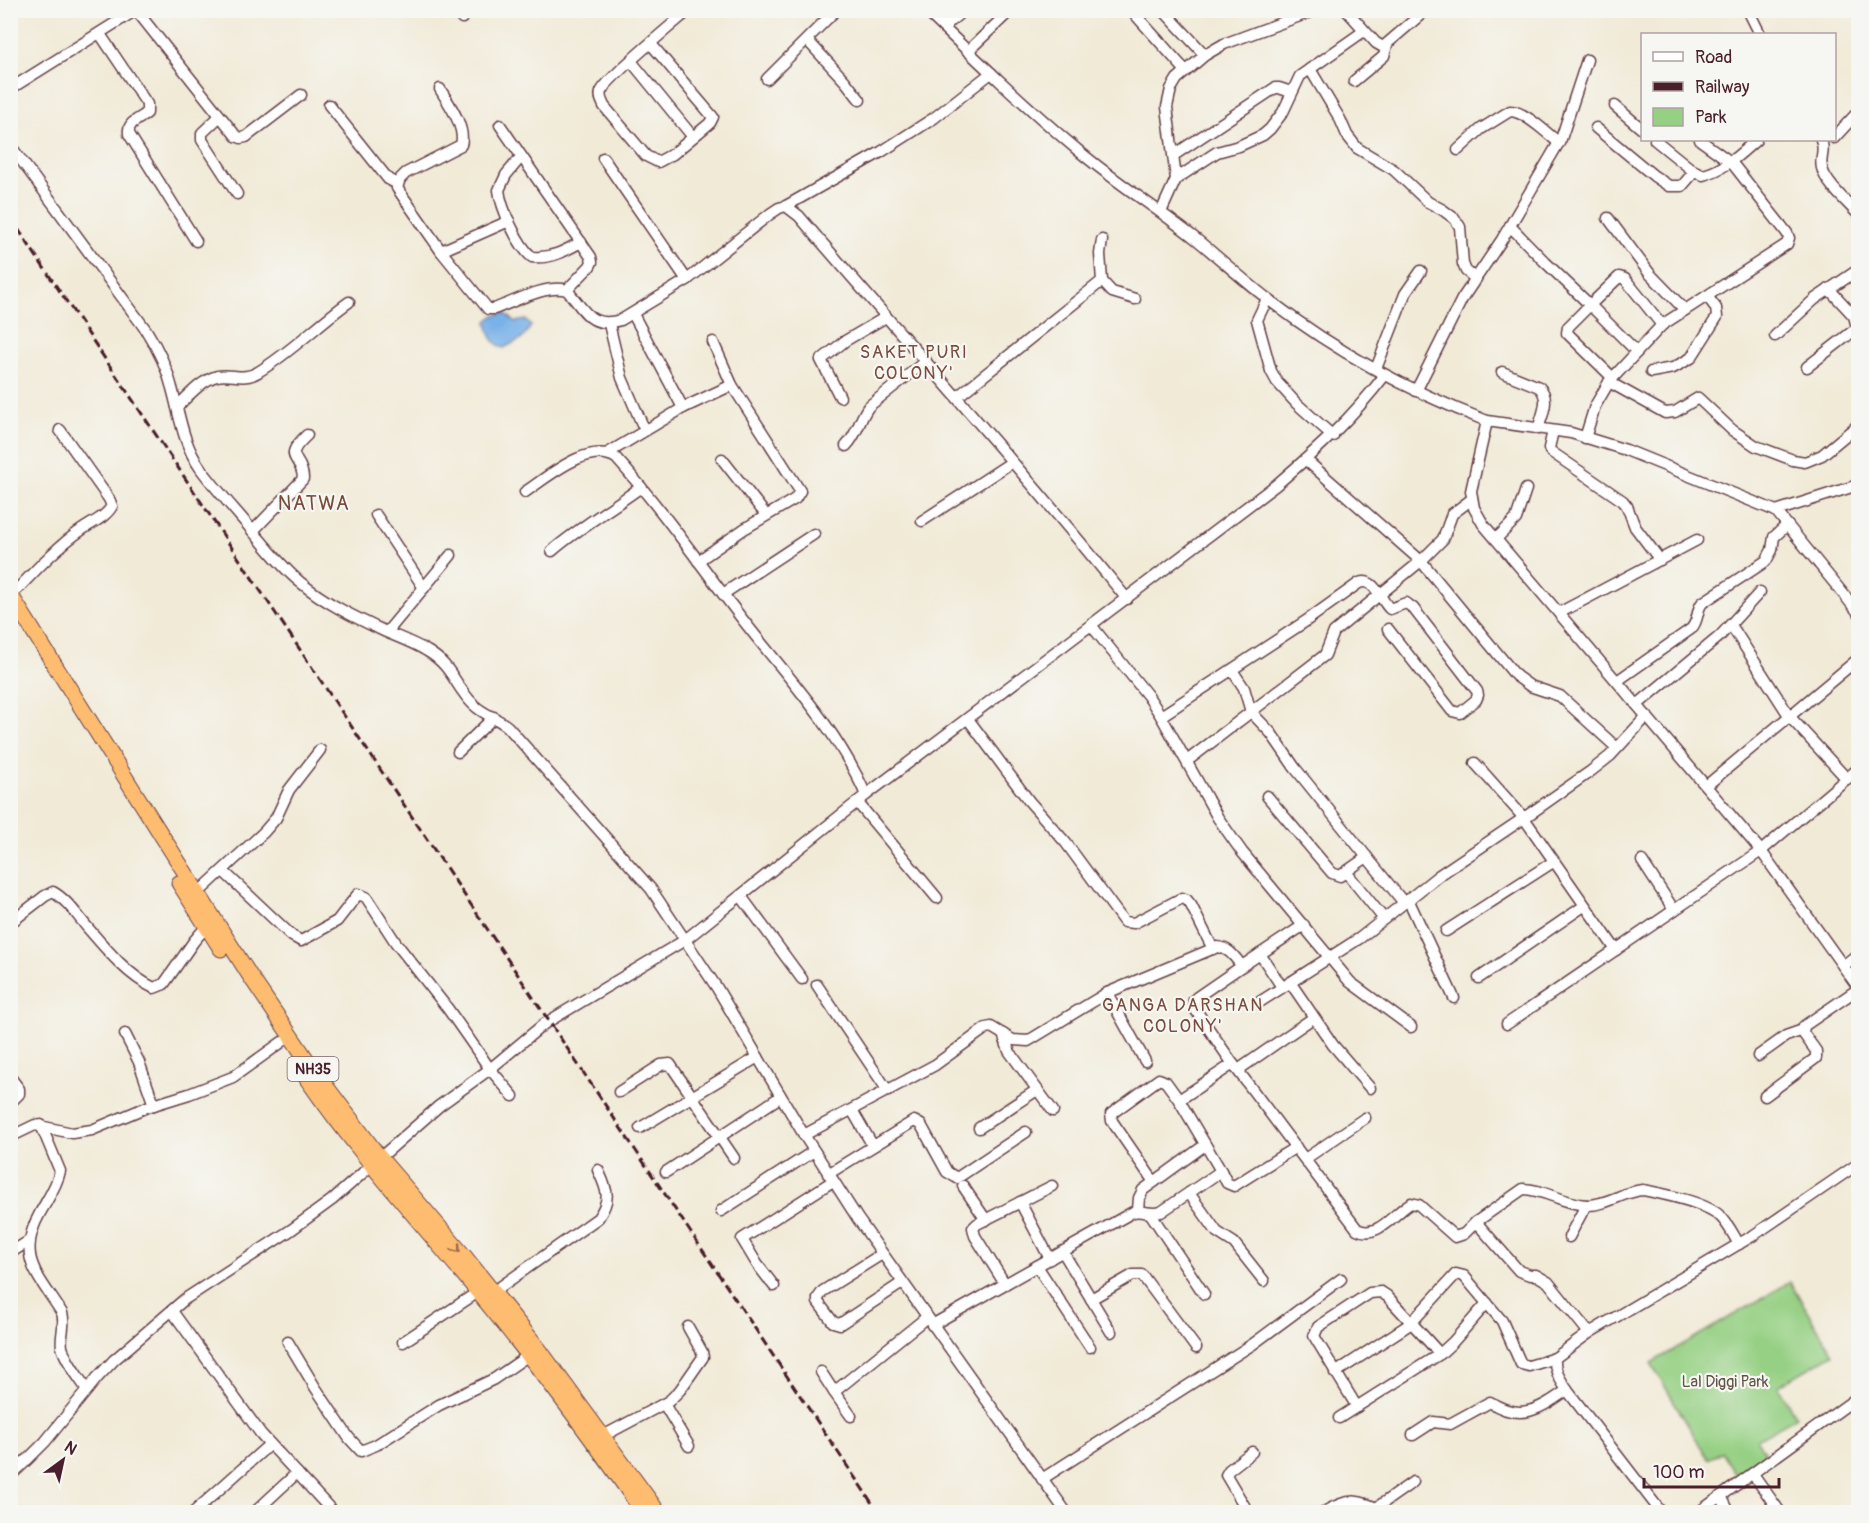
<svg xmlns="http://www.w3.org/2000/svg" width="1869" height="1523" font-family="Pangolin,sans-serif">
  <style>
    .green { fill: #96d084; stroke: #707858; stroke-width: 1.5 }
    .water { fill: #79b2e9; stroke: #62688a; stroke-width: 1.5 }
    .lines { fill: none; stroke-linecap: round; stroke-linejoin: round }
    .minor-casing { stroke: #633d45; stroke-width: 13 }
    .highway-casing { stroke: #633d45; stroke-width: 17 }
    .minor { stroke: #fff; stroke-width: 10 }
    .highway { stroke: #febc70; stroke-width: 15 }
    .rail { stroke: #4a1f2b; stroke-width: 3; stroke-dasharray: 9 4.5; stroke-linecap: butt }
    .oneway { stroke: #9b664a }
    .labels { text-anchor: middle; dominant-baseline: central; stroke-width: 4.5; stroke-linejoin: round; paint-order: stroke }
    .shield { fill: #f6f6f2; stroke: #7e6067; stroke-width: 1.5 }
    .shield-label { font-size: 15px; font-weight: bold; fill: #4a1f2b }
    .park-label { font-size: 16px; fill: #615446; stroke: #f6f6f2 }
    .neighbourhood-label { font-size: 18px; letter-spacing: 1.5px; fill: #794b3b; stroke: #f6f6f2 }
    .quarter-label { font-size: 20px; letter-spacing: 1.5px; fill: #794b3b; stroke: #f6f6f2 }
  </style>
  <rect width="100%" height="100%" fill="#f6f6f2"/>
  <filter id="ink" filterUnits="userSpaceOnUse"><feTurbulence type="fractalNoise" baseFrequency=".0167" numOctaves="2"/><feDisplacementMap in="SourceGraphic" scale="12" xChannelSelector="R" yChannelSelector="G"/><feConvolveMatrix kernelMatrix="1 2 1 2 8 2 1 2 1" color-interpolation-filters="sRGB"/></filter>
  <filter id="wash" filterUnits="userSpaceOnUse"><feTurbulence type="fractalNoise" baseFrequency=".008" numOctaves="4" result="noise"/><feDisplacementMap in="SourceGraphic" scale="24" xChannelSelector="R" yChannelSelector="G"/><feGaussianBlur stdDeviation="1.35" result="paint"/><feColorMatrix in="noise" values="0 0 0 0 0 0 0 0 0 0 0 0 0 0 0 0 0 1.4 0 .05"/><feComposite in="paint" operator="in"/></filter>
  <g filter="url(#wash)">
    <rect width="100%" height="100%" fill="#f1ead7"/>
    <polygon class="green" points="1790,1282 1833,1354 1778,1386 1796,1417 1757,1439 1767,1457 1736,1475 1722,1452 1708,1459 1651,1363"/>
    <path class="water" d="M505,313L515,322L526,320L531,326L523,338L504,348C492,344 489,333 487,321L495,315Z"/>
  </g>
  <g filter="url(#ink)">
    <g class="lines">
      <defs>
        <g id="minor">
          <polyline points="136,10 236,136 241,138 246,137 301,95"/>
          <polyline points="455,10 462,18"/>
          <path d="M925,10C976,59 1026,107 1080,152C1117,183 1158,209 1196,239C1222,260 1246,283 1273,303C1338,353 1412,392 1487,421L1471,491L1474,508L1483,524L1761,851L1858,987"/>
          <polyline points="1131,10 1185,70"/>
          <polyline points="1163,10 1205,55"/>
          <polyline points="1346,10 1376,43 1383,47 1426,10"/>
          <polyline points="1748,10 1760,34"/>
          <polyline points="943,27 964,10"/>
          <path d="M100,34L147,104V113C139,120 127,122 129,134L196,241"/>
          <polyline points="807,40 845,81 860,100"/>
          <path d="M651,44L713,117L710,123L673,154L658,162L646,156L604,106C602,101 599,97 601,92C605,80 674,23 689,10"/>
          <polyline points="968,51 1011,10"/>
          <polyline points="631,61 693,137"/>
          <polyline points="1310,69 1340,119 1347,135 1357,148 1394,170 1428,202 1443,210 1455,219 1460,227 1463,264 1466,271 1476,279"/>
          <polyline points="767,79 836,10"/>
          <polyline points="1354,81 1384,56 1387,45"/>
          <polyline points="10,89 136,10"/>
          <path d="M440,89C449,104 466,127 461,145L406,173L400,179L397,188L441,251L488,309H494C514,302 546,284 567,290C585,311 590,329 621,320L687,280L770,214L779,208L786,206L799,216C908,343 1021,468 1127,599"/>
          <polyline points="329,105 388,179 397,184"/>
          <polyline points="1615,106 1642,129"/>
          <polyline points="219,117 202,133 202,140 237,194"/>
          <polyline points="500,125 591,257 592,262 590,266 567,290"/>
          <polyline points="1596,128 1654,176 1669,186 1682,186 1694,172"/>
          <polyline points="1834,138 1858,112"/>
          <path d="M1655,140L1691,169L1703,175C1724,170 1740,154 1756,140"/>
          <path d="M1821,140C1826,153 1819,156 1822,168C1825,183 1848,203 1858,214"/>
          <path d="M10,145L146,330C158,349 167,367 172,388C180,417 183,444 201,469C218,492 238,513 256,535C270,551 283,568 300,582C325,603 356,618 386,632C400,638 414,643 427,651C453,666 455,687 474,705C484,715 498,718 508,727L651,889L717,988L804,1135L858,1219L1066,1512"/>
          <path d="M1458,150L1481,129L1510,111C1524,111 1547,133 1559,143"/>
          <polyline points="1174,155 1275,88 1279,88 1291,92"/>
          <path d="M521,157L506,175L499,190C501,208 518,246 532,257C551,259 565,251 581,242"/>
          <polyline points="603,158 687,280"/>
          <polyline points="1176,179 1217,152 1239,146 1263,135 1270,129 1283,112 1300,76 1364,31"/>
          <polyline points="786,206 881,152 934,118 991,73"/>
          <polyline points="1161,212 1176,179 1167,107 1171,89 1177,79 1205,55 1224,44 1316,10"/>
          <polyline points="1608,218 1650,274 1685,310"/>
          <polyline points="1510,226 1544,261 1590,305 1619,277 1625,279 1662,325"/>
          <polyline points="441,251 509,221"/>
          <polyline points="1102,281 1112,292 1135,299"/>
          <polyline points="1829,289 1854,316 1858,331"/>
          <polyline points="1267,299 1257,320 1271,371 1277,382 1296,403 1333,436"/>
          <polyline points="633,314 683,408"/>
          <polyline points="609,324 622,378 642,424"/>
          <polyline points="1775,336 1815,299 1858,270"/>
          <polyline points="1807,367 1852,332 1858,331"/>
          <polyline points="1376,369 1405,294 1421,271"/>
          <path d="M1502,372L1539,387C1551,398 1542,415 1538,429"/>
          <polyline points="1651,372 1673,368 1691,358 1717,317 1716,308 1707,296"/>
          <polyline points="1613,378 1567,333 1568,327 1590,305 1637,352"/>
          <polyline points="1609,382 1665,413 1675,412 1698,398 1732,430 1756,446 1793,460 1805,462 1822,455 1858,425"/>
          <polyline points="1416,391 1462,299 1501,241 1561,139 1587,60"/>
          <polyline points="840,397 821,360 845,341 886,317"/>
          <polyline points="957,397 1102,281 1100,254 1102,240"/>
          <path d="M177,407C188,396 202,380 217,376C232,373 244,381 258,372C290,353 318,324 349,302"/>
          <polyline points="1487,421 1571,433 1626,450 1776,511 1858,485"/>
          <polyline points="1553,431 1549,448 1550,451 1623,501 1627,506 1635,527 1660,560"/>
          <polyline points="1585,438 1595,406 1609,382 1662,325 1787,244 1789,238 1787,233 1732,163 1700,140"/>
          <path d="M846,446C858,434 859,419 869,406L926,361"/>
          <polyline points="608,453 683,408 732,385"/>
          <polyline points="722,459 766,515"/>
          <polyline points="1306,460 1421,561 1516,676 1530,686 1560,696 1617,748"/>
          <path d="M525,492C549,476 589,441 616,458C662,509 701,566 743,620C788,678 836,727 866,795"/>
          <polyline points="1776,511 1858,612"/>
          <polyline points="376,515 424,588"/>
          <polyline points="922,521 1012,462"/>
          <path d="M253,531L303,479C303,455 280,460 307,435"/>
          <polyline points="1496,539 1516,519 1526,489"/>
          <path d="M552,551C580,527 611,509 641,487"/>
          <polyline points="698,561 744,529 795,499 800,491 732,385 713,342"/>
          <polyline points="723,594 814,534"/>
          <path d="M11,596C34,572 56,547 83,529C93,522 106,517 112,506L109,499L60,430"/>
          <polyline points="1559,613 1697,540"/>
          <polyline points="1091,625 1148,696 1161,716 1218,818 1242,852 1350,982 1411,1027"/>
          <polyline points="1731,625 1790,717 1847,779"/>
          <polyline points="387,632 451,555"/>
          <polyline points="1232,670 1244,688 1251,712 1271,733 1295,768 1404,903"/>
          <path d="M1617,681L1691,629C1699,621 1696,611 1702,603L1766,561L1772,550L1774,537L1787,525"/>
          <polyline points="1637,705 1720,636 1760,592"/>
          <path d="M1161,716L1306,621L1359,583C1375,577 1380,600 1390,609L1406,603L1413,608L1477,691L1478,695L1476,700L1460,713L1452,711L1388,629"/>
          <polyline points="968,719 1029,801 1066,843 1124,922 1134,923 1182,898 1187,900 1191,905 1213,949"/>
          <polyline points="458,752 494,717"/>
          <polyline points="1187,761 1325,655 1334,632 1421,561 1443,539 1452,514 1472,499"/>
          <polyline points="1475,763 1524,818 1616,950"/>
          <polyline points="1706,786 1858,659"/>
          <polyline points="1267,796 1332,873 1340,876 1367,857"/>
          <polyline points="857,802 937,898"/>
          <polyline points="1642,861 1674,910"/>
          <polyline points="223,871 292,936 301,941 337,921 358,894 366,897 396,943 448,1009 490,1069 513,1096"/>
          <polyline points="1346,872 1384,919"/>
          <polyline points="198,893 264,832 276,818 289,790 320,750"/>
          <polyline points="741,896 802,979"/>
          <polyline points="1408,899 1454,998"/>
          <path d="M10,923L45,896L53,892C67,900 77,915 87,927C105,948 128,976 154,988L164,984L194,941L206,927"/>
          <polyline points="1446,931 1553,862"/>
          <polyline points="1260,954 1282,987"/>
          <path d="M1242,966L1197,997L1194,1000L1195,1009L1233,1064L1357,1229C1377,1240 1395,1212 1411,1203L1419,1205L1455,1237L1464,1234L1476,1222"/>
          <polyline points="1843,966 1858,954"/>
          <polyline points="1479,978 1584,906"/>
          <polyline points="1290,982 1333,1045 1370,1088"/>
          <polyline points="817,985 888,1091"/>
          <polyline points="1107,993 1145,1061"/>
          <polyline points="1258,1003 1360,938 1438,876 1524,818 1591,771 1610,756 1647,716"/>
          <polyline points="1507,1024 1761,851 1858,769"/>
          <polyline points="125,1034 139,1062 154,1105"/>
          <polyline points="1003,1034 1009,1051 1053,1111"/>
          <polyline points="1758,1056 1786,1036 1803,1030"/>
          <polyline points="1238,1070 1313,1018"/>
          <polyline points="10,1077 19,1089 19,1094 10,1103"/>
          <polyline points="619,1092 661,1065 670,1064 734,1158"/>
          <polyline points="1765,1096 1816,1058 1816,1051 1803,1033 1804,1026 1858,989"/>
          <polyline points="852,1110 873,1146"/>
          <path d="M41,1125L60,1171C57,1186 47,1200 40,1213C15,1258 39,1276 62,1313C66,1325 60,1335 62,1347C66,1362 79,1377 87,1390"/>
          <polyline points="640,1128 758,1057"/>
          <polyline points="979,1128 1037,1090"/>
          <path d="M804,1135L935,1065L986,1028L991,1027L1013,1040L1028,1041L1107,993L1217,947C1230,948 1235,958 1242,966L1304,925"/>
          <polyline points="10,1137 35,1125 72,1133 92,1130 147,1107 189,1094 233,1077 282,1042"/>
          <polyline points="1305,1159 1365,1118"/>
          <polyline points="1221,1171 1227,1183 1234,1186 1296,1147"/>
          <polyline points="666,1172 780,1097"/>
          <polyline points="828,1174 914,1121 921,1125 947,1172 957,1178 1026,1132"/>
          <polyline points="1154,1182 1112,1121 1111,1114 1159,1079 1166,1082 1179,1100"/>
          <polyline points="963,1186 986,1220"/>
          <polyline points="1189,1193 1217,1232 1234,1243 1264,1281"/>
          <polyline points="1020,1202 1050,1259"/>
          <polyline points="1138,1210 1139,1198 1143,1190 1205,1145"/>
          <polyline points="721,1211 814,1151"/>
          <polyline points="1150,1213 1204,1294"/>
          <polyline points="1569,1237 1586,1205"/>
          <polyline points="1063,1252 1111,1332"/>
          <polyline points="10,1253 29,1241"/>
          <polyline points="882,1254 823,1291 818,1298 818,1302 833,1322 840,1324 902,1283"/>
          <polyline points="1037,1266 1090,1347"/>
          <polyline points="1005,1284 975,1236 973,1228 977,1224 1052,1186"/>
          <polyline points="774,1286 757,1264 742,1239 833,1181"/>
          <path d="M493,1292L598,1218C612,1198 607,1190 598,1170"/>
          <polyline points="1091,1299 1133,1275 1142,1275 1196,1348"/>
          <polyline points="172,1311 261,1434 333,1512"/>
          <path d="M932,1325L1133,1212C1142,1210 1151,1215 1161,1212L1221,1171L1179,1100L1233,1064"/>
          <path d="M1589,1333L1548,1282L1536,1275H1530L1519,1271L1476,1222L1523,1189C1545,1189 1566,1205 1588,1205C1608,1205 1624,1191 1643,1190C1663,1194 1705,1202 1720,1216C1728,1223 1733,1235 1739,1244"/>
          <polyline points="288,1342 315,1387 349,1438 361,1451 376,1445 439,1405 494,1379 529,1355"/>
          <polyline points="403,1342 478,1292"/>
          <polyline points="821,1372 834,1392"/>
          <polyline points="1335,1373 1410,1324 1456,1274 1464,1276 1502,1321 1521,1364 1529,1366 1555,1358"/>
          <polyline points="664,1404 689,1446"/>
          <polyline points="1357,1407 1314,1336 1318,1327 1370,1293 1381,1292 1387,1296 1440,1354"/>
          <polyline points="851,1416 834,1392 927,1317"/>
          <polyline points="1339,1418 1440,1354 1453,1342 1487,1303"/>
          <path d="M1413,1435L1433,1422L1450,1424L1490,1402C1521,1422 1540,1409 1567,1390"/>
          <polyline points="603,1436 669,1401 680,1390 703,1357 702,1352 688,1327"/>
          <path d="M10,1455L20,1464L27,1460L45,1442L97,1378L114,1360L185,1299L291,1230L332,1200L439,1106L490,1069L544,1024L685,940L866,795L1276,485C1318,449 1351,419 1385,375"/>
          <polyline points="1753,1474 1780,1512"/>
          <polyline points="10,1476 24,1463"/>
          <polyline points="1042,1479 1253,1344 1341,1279"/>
          <polyline points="1721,1496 1729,1512"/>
          <polyline points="1376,1508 1413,1482"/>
          <polyline points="194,1512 270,1444"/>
          <polyline points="255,1512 297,1473"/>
          <polyline points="1240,1512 1245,1507 1226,1475 1229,1470 1252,1452"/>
          <path d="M1324,1512C1350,1497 1358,1499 1384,1512"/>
          <path d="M1661,1512L1567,1390C1560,1379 1554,1371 1555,1358L1589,1333L1754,1235L1858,1164"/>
          <polyline points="1699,1512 1858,1397"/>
        </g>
        <g id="highway">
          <polyline points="10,594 250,976 313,1069 380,1158 465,1257 538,1348 658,1512"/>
          <polyline points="179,883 221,949"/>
          <path d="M307,1079C363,1160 430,1232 492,1309C545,1375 596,1443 643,1512"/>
        </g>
      </defs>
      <use href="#minor" class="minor-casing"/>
      <use href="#highway" class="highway-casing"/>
      <use href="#minor" class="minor"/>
      <use href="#highway" class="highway"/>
      <polyline class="rail" points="10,217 878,1512"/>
    </g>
    <defs><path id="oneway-chevron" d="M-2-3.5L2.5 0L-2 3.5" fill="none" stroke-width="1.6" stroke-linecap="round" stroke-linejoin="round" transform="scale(1.5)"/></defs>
    <use class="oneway" href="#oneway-chevron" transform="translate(457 1249) rotate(50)"/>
  </g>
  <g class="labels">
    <rect class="shield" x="287.5" y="1057" width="51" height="24" rx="4.5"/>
    <g class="shield-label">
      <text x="313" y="1069">NH35</text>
    </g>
    <g class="park-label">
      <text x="1725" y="1382">Lal Diggi Park</text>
    </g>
    <g class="neighbourhood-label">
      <text x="914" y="352">SAKET PURI<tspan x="914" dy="21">COLONY'</tspan></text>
      <text x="1183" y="1005">GANGA DARSHAN<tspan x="1183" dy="21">COLONY'</tspan></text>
    </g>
    <g class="quarter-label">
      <text x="314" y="503">NATWA</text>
    </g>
  </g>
  <rect width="1869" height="1523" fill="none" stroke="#f6f6f2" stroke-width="36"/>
  <rect x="1641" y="33" width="195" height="108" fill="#f6f6f2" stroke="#b1a0a2" stroke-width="1.5"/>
  <rect x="1653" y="52" width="30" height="9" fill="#ffffff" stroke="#b1a0a2" stroke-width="1.5"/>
  <text x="1695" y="63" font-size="18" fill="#4a1f2b">Road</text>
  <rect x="1653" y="82" width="30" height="9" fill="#4a1f2b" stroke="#b1a0a2" stroke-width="1.5"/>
  <text x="1695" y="93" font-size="18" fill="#4a1f2b">Railway</text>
  <rect x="1653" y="108" width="30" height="18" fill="#96d084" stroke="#b1a0a2" stroke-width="1.5"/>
  <text x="1695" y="123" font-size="18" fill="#4a1f2b">Park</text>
  <g transform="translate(63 1460) rotate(33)" stroke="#f6f6f2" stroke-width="4.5" paint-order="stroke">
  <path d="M0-4.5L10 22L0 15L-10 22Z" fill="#4a1f2b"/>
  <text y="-9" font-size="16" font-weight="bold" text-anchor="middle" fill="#4a1f2b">N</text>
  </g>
  <path d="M1644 1478v9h135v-9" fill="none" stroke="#4a1f2b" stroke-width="3"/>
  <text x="1653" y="1478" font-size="18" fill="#4a1f2b" stroke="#f6f6f2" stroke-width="4.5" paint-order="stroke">100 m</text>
</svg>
